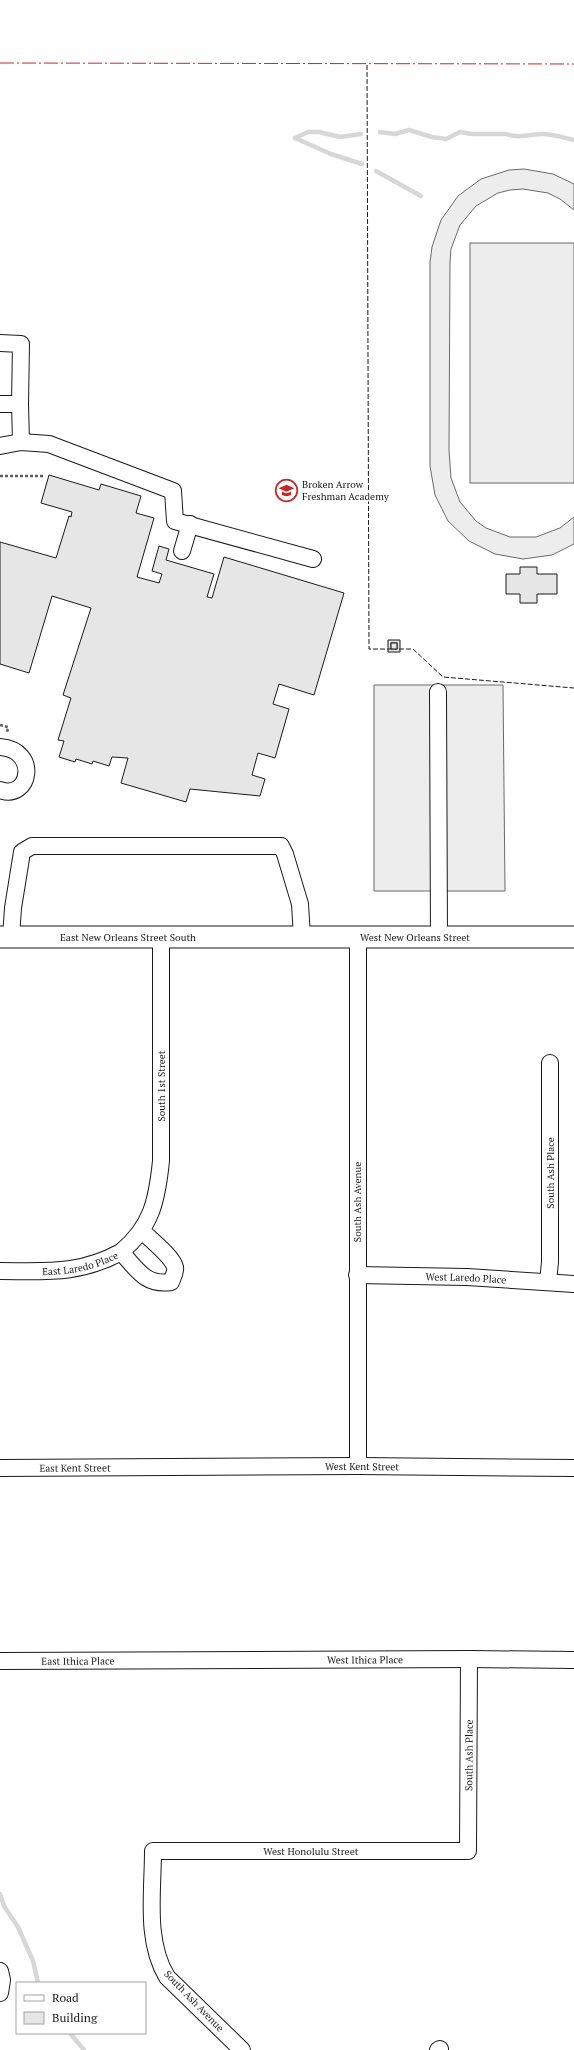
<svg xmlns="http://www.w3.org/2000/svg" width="574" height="2050" font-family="'PT Serif',serif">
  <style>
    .built { fill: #ededed; stroke: #6a6a6a }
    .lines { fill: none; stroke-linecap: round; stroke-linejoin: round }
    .stream { stroke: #d7d7d7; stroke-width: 4.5 }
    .building { fill: #e6e6e6; stroke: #1a1a1a; fill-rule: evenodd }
    .minor-casing { stroke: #1a1a1a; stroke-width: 18 }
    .major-casing { stroke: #1a1a1a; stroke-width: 23 }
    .path { stroke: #5f5f5f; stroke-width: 2.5; stroke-dasharray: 3 2; stroke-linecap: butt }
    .minor { stroke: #fff; stroke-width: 16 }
    .major { stroke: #fff; stroke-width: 21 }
    .fence { stroke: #1a1a1a; stroke-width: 1; stroke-dasharray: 5 2; stroke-linecap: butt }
    .power { stroke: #c62828; stroke-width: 1; stroke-dasharray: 14 3 2 3; stroke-linecap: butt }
    .labels { text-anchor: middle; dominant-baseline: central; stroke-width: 3; stroke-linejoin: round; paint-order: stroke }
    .poi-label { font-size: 10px; fill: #1a1a1a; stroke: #fff; text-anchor: start }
    .street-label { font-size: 10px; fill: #1a1a1a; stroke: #fff }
  </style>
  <rect width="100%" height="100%" fill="#fff"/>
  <g class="built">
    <polygon points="524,169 553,174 574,184 574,210 560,199 548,193 523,189 510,190 498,193 476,206 460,225 451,249 450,262 449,450 451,478 460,502 476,521 486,528 510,537 536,537 560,528 574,517 574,544 552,555 523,559 495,554 469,541 448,521 435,495 430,466 430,262 432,247 441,220 458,196 481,179 509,170"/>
    <rect x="470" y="243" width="104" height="240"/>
    <polygon points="374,685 503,685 505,891 374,891"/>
  </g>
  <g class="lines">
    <g class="stream">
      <path d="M380,132L395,134L409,130L432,137L446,139L460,132L472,134H506C518,139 531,134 543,134C553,134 564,138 574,140"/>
      <polyline points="295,138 331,154 362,164"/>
      <polyline points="295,138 308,132 319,132 340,137 361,134"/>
      <polyline points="376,171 421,196"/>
      <polyline points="0,1894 4,1906 18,1927 33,1961 38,1983"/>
      <polyline points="70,2033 84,2050"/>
    </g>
  </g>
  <g class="building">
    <polygon points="49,475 99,490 101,484 141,496 136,513 154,518 137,577 159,583 162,574 152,571 159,546 169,549 166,560 214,574 207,597 212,598 224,557 344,593 314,695 279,684 273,704 289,709 275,758 258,753 252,775 265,779 260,796 190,789 186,802 121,783 128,758 112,757 109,766 93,761 92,764 76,759 75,762 59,757 64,741 58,740 71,698 63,695 91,608 52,596 29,673 0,664 0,542 56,558 69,516 71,517 72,512 41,503"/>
    <polygon points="520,567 537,567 537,574 557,574 557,594 537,594 537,603 520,603 520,594 506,594 506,574 520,574"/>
    <path d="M388,640H400V652H388ZM391,643H397V649H391Z"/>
    <rect x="391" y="643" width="6" height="6"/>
  </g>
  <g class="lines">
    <defs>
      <g id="minor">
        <polyline points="0,343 21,344 20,404 0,404"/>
        <polyline points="20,404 21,442"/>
        <polyline points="0,446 21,442 49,444 173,491 175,521 313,559"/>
        <polyline points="182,551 190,524"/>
        <polyline points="438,692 439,937"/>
        <path d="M0,747C40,750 30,801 0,790"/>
        <polyline points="11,937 13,908 22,852 32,846 281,846 285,854 300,904 302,937"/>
        <polyline points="358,937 358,1466"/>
        <path d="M121,1252C152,1226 157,1200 161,1161V937"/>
        <path id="s1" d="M0,1271C45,1271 79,1275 121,1252C137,1269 145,1286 171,1282C173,1277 176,1272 175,1267C172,1256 150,1239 142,1231"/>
        <path id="s2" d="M357,1275L467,1277L574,1284"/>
        <polyline points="548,1282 550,1262 550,1063"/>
        <path id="s3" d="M0,1468L358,1466L574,1468"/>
        <path id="s4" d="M0,1661L469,1659L574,1660"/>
        <polyline points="0,1971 2,1980 0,1993"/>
        <path id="s5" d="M242,2050L167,1977C145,1941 153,1892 153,1851H468L469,1659"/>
        <polyline points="438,2050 440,2049"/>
      </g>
      <g id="major">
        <path id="s6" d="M0,937H574"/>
      </g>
    </defs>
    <use href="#minor" class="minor-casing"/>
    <use href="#major" class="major-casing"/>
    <g class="path">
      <polyline points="0,476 45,476"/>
      <polyline points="0,725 8,727 7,733"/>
    </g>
    <use href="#minor" class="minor"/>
    <use href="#major" class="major"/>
    <g class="fence">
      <polyline points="367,65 369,649 391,649"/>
      <polyline points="399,649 413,649 443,677 574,688"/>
    </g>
    <polyline class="power" points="0,63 574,64"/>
  </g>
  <defs>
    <symbol id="school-ring" viewBox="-11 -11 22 22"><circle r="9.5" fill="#fff" stroke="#c62828" stroke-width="1.5"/><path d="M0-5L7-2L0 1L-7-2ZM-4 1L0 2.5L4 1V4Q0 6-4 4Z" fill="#c62828"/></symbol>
  </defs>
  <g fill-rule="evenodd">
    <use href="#school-ring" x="274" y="478" width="25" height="25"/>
  </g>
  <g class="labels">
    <g class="poi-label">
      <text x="302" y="484">Broken Arrow<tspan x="302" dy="12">Freshman Academy</tspan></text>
    </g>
    <g class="street-label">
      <text stroke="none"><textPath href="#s6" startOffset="128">East New Orleans Street South</textPath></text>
      <text stroke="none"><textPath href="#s6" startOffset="415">West New Orleans Street</textPath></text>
      <text transform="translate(161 1086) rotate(-90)">South 1st Street</text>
      <text transform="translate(550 1173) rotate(-90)">South Ash Place</text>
      <text transform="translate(357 1202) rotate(-90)">South Ash Avenue</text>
      <text stroke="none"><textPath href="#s1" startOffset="81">East Laredo Place</textPath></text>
      <text stroke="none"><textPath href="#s2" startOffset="109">West Laredo Place</textPath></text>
      <text stroke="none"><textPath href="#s3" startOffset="362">West Kent Street</textPath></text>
      <text stroke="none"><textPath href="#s3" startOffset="75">East Kent Street</textPath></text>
      <text stroke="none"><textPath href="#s4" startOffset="365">West Ithica Place</textPath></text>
      <text stroke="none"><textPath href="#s4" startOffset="78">East Ithica Place</textPath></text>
      <text stroke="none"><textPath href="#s5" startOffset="644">South Ash Place</textPath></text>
      <text stroke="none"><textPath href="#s5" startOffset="391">West Honolulu Street</textPath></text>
      <text transform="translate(194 2001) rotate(46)">South Ash Avenue</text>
    </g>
  </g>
  <rect x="16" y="1982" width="130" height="52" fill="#ffffff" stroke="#a3a3a3"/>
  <rect x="24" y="1995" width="20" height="6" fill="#ffffff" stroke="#a3a3a3"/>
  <text x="52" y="2002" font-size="12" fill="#1a1a1a">Road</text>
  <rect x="24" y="2012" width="20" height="12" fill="#e6e6e6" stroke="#a3a3a3"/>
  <text x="52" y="2022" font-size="12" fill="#1a1a1a">Building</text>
</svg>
